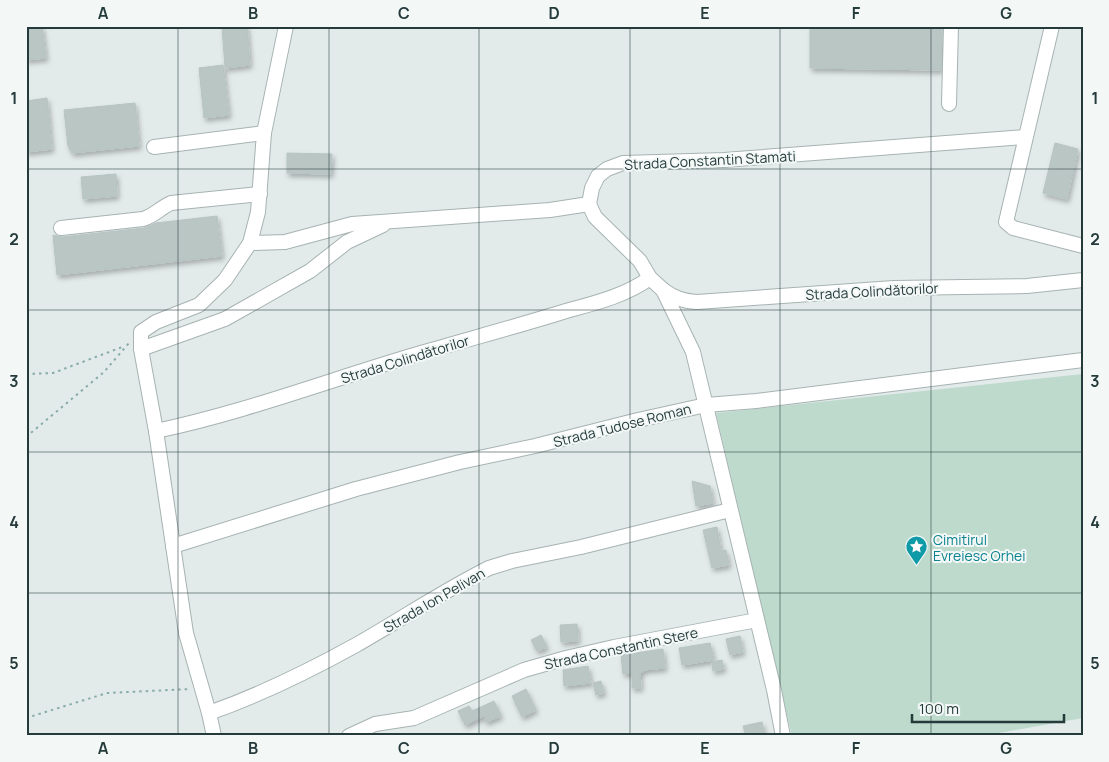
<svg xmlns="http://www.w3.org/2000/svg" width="1109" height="762" font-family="Manrope,sans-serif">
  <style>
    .green { fill: #bedacd }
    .building { fill: #b9c6c4; stroke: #b6c4c2; filter: url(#shadow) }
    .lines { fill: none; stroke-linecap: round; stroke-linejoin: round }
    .minor-casing { stroke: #a6b3b2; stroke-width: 16 }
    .path { stroke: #87aca9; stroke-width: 2; stroke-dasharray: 2.5 4; stroke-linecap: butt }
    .minor { stroke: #fff; stroke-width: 14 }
    .grid { fill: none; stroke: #253b3b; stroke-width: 1; stroke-opacity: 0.55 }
    .labels { text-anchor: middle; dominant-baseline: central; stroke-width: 4; stroke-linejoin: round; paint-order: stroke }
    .street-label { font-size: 14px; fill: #253b3b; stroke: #f3f8f7 }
    .culture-label { font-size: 14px; fill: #0d838f; stroke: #f3f8f7; text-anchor: start }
    .neatline { fill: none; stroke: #253b3b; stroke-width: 2 }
    .grid-label { font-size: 16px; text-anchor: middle; font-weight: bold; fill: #253b3b }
  </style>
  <defs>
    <filter id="shadow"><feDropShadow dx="2" dy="3.5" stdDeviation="2.5" flood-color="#0004"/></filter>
  </defs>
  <rect width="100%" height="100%" fill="#e3ebea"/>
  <polygon class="green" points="1083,374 1083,718 982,736 792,736 716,413"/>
  <g class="building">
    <polygon points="26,26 42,26 46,58 26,60"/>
    <polygon points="222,26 247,26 250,65 225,68"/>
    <polygon points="810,26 942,26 941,70 810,68"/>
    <polygon points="223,65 229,115 204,118 199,68"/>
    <polygon points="47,98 52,149 26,152 26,101"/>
    <polygon points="135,103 139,146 72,153 68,146 64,110"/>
    <polygon points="1055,143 1078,149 1067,199 1043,193"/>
    <polygon points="287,153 332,154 331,174 287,173"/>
    <polygon points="116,174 117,196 83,199 81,177"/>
    <polygon points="217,216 222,256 57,275 53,235 62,237 144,228 156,223"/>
    <polygon points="692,481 710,486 713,503 696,506"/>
    <polygon points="717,527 721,551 726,550 729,565 712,568 703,530"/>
    <polygon points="577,624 578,641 561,642 560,625"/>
    <polygon points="541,635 547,647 537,651 531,640"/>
    <polygon points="740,636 743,652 730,655 726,639"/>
    <polygon points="710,643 714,660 682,665 679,648"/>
    <polygon points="663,649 665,668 643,670 643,672 640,672 641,688 632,688 632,673 623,674 621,655"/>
    <polygon points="722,660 724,669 713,671 712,662"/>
    <polygon points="588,666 591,683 564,686 563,670"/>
    <polygon points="601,681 604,693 596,695 593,683"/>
    <polygon points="526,689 536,710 522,717 512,696"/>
    <polygon points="494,701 501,716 486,722 484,716 465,725 458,711 469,706 472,711"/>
    <polygon points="762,722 765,736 746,736 743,726"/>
  </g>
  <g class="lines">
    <defs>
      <g id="minor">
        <polyline points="1052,26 1006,222 1013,228 1083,246"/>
        <polyline points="949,104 951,26"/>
        <polyline points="154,147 264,133"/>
        <polyline points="589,204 595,217 640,261 650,278 663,290 693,352 774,690 783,736"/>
        <path d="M61,228L143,219C154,216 160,208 171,203L260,194"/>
        <polyline points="250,243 285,242 352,224 550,210 589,204 592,188 598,176 607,169 623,163 724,160 1025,137"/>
        <path d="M663,290C674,298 683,301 697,302L894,288L1027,286L1083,280"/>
        <polyline points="141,349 225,319 310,271 347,242 383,225"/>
        <path d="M156,431C246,412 332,379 421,353C469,339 518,326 566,311C595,303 625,296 650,278"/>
        <polyline points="173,546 356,489 460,462 535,446 638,420 706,405 756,401 1083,360"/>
        <path d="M209,713C260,695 309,671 356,645C400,620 443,591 489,568L512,561L581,547L730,510"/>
        <polyline points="214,736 209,713 186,633 156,431 141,349 141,332 156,322 199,305 225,280 250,243 258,212 264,133 286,26"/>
        <polyline points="349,736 375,724 414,718 524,670 566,658 614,647 757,620"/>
      </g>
    </defs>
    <use href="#minor" class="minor-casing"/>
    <g class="path">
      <polyline points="26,374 53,373 125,346"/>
      <polyline points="26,437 104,372 129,343"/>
      <polyline points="26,718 107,693 190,689"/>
    </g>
    <use href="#minor" class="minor"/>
  </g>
  <path class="grid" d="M178,26V736M329,26V736M479,26V736M630,26V736M780,26V736M931,26V736M26,169H1083M26,310H1083M26,452H1083M26,593H1083"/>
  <defs>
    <symbol id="sight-pin" viewBox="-11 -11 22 30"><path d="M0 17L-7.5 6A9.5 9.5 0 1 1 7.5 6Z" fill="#0f9aa8" stroke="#f3f8f7"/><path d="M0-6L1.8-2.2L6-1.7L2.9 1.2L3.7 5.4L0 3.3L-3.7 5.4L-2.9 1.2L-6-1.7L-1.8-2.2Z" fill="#fff"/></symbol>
  </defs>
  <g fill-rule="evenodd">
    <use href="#sight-pin" x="904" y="534" width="25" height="34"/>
  </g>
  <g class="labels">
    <g class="street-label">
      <text transform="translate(710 160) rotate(-3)">Strada Constantin Stamati</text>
      <text transform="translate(872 291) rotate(-3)">Strada Colindătorilor</text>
      <text transform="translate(405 359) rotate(-17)">Strada Colindătorilor</text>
      <text transform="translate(622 425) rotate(-14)">Strada Tudose Roman</text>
      <text transform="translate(434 600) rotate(-30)">Strada Ion Pelivan</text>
      <text transform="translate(621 648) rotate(-12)">Strada Constantin Stere</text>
    </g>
    <g class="culture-label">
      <text x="933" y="539">Cimitirul<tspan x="933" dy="16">Evreiesc Orhei</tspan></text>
    </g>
  </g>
  <rect width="1109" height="762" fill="none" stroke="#f3f8f7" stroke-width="55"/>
  <path d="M912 714v8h152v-8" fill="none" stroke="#253b3b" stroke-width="2.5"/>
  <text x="919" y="714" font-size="15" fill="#253b3b" stroke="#f3f8f7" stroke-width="4" paint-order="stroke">100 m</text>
  <rect x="28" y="28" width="1054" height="706" class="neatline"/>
  <g class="grid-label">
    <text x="103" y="19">A</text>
    <text x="253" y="19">B</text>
    <text x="404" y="19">C</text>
    <text x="554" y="19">D</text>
    <text x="705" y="19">E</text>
    <text x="856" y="19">F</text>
    <text x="1006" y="19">G</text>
    <text x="14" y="104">1</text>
    <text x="1095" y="104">1</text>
    <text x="14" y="245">2</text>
    <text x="1095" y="245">2</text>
    <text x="14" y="387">3</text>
    <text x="1095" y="387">3</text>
    <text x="14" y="528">4</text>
    <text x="1095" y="528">4</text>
    <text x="14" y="669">5</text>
    <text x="1095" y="669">5</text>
    <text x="103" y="754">A</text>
    <text x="253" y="754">B</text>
    <text x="404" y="754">C</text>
    <text x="554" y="754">D</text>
    <text x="705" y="754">E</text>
    <text x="856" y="754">F</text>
    <text x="1006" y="754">G</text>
  </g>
</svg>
